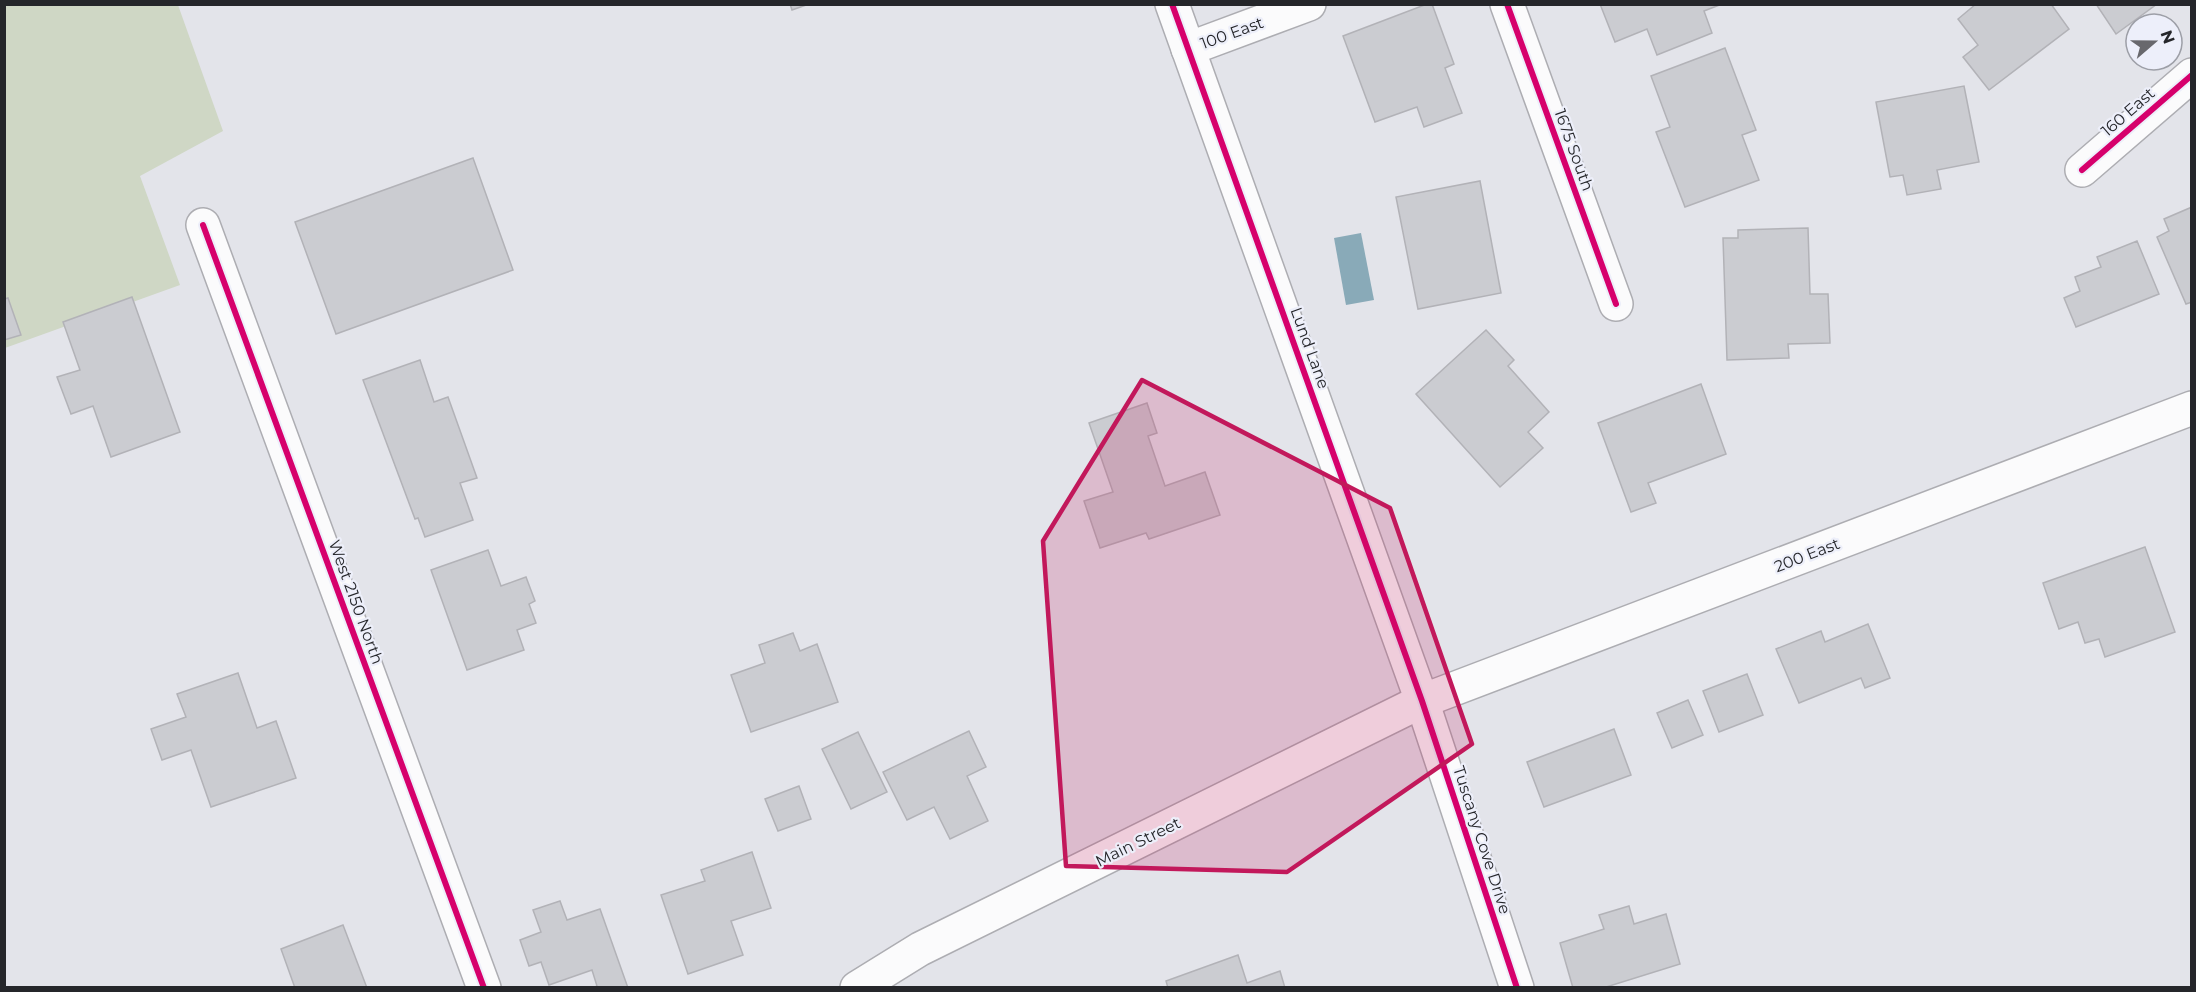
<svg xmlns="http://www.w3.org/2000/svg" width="2196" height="992" font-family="Montserrat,sans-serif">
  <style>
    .green { fill: #cfd7c5 }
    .water { fill: #89aab8 }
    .building { fill: #cbccd1; stroke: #b2b2b7; stroke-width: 1.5 }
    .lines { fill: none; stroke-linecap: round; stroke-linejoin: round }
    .minor-casing { stroke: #adadb2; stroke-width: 36 }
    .secondary-casing { stroke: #adadb2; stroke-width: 36 }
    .minor { stroke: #fbfbfc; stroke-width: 33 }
    .secondary { stroke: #fbfbfc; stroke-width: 33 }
    .cycleway-casing { stroke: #edeffa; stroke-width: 10 }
    .cycleway { stroke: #d6006c; stroke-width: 6 }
    .marked { fill: #c2185b; fill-opacity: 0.2; stroke: #c2185b; stroke-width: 4.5; stroke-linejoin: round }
    .labels { text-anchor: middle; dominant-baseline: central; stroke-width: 4.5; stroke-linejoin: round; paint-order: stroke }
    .street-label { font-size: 16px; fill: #25262a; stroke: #edeffa }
  </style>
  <rect width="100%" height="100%" fill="#e3e4ea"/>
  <polygon class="green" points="5,5 178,5 223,131 140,176 180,285 5,348"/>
  <polygon class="water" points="1361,233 1374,300 1346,305 1334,238"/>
  <g class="building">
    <polygon points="790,4 809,4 792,10"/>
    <polygon points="1427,4 1432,4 1454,64 1445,68 1462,113 1424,127 1417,107 1375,122 1343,36"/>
    <polygon points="1600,4 1722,4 1704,11 1712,33 1657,55 1647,29 1615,42"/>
    <polygon points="1976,4 2051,4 2069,29 1989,90 1963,57 1978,45 1958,19"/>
    <polygon points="2096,4 2157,4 2116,34"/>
    <polygon points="1725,48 1756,130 1742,135 1759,180 1685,207 1656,132 1670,127 1651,76"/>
    <polygon points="1964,86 1979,162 1937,170 1941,189 1907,195 1903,175 1890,177 1876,102"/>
    <polygon points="473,158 513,270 336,334 295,222"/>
    <polygon points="1480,181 1501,293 1418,309 1396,197"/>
    <polygon points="2192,207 2192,302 2186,304 2157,237 2169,231 2164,219"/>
    <polygon points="1808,228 1810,294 1828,294 1830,343 1788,344 1789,358 1727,360 1723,238 1738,238 1738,230"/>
    <polygon points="2137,241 2159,294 2076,327 2064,298 2080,291 2075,277 2101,267 2097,257"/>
    <polygon points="132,297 180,432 111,457 93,406 71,414 57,377 80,370 63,322"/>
    <polygon points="8,298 21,335 4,340 4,299"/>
    <polygon points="1486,330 1514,360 1508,366 1549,412 1528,432 1543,448 1500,487 1416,394"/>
    <polygon points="420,360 434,402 448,397 477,478 460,483 473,520 425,537 418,518 415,519 363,380"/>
    <polygon points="1701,384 1726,454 1648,483 1656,503 1631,512 1598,423"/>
    <polygon points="1147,403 1157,433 1148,436 1165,486 1205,472 1220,515 1149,539 1146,533 1100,548 1084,501 1113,492 1089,423"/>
    <polygon points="2145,547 2175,632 2105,657 2099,639 2085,643 2078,622 2059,629 2043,583"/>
    <polygon points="488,550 501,586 526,577 535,601 529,604 536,623 517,630 524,650 467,670 431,570"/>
    <polygon points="1868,624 1890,678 1865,688 1861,678 1799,703 1776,649 1821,631 1825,642"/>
    <polygon points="793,633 800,651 817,644 838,702 751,732 731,675 765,663 759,645"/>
    <polygon points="238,673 257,728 276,721 296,778 211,807 191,750 162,760 151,729 186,717 177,694"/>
    <polygon points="1747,674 1763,715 1719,732 1703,691"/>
    <polygon points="1688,700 1703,735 1672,748 1657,713"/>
    <polygon points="1614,729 1631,775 1544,807 1527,762"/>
    <polygon points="969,731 986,767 967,776 988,821 950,839 934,807 907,820 883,772"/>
    <polygon points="858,732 887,792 851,809 822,749"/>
    <polygon points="799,786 811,819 778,831 765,799"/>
    <polygon points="752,852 771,908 731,921 743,955 688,974 661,895 705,881 701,870"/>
    <polygon points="560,901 567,920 600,909 628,988 593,988 597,986 592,970 549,985 541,962 529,966 520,940 541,932 533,910"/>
    <polygon points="1629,906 1634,924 1666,914 1680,964 1603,988 1573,988 1560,943 1604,929 1599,915"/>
    <polygon points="343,925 367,988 295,988 281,949"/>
    <polygon points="1238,955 1247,983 1280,971 1285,988 1168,988 1166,981"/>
  </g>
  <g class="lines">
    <defs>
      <g id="minor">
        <polyline points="1172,4 1422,701 1517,988"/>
        <polyline points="1507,4 1616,304"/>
        <polyline points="1188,49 1309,4"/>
        <polyline points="2082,170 2192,75"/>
        <polyline points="203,225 484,988"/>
      </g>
      <polyline id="secondary" points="857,988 920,949 1422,701 2192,408"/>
    </defs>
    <use href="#minor" class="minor-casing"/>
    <use href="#secondary" class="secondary-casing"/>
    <use href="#minor" class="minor"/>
    <use href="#secondary" class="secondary"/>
    <defs>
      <g id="cycleway">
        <polyline points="1172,4 1422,701 1517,988"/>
        <polyline points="1507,4 1616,304"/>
        <polyline points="2082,170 2192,75"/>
        <polyline points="203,225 484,988"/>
      </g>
    </defs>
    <use href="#cycleway" class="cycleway-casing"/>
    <use href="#cycleway" class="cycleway"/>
  </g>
  <path class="marked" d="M1142,380L1390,508L1472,744L1287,872L1066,866L1043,541Z"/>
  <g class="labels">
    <g class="street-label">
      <text transform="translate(1232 33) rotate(-20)">100 East</text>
      <text transform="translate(2128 112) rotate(-41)">160 East</text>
      <text transform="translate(1574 150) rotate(70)">1675 South</text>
      <text transform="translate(1310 348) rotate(70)">Lund Lane</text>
      <text transform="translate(1807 555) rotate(-21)">200 East</text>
      <text transform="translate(356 602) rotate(70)">West 2150 North</text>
      <text transform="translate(1482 840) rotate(72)">Tuscany Cove Drive</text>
      <text transform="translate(1138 842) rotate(-26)">Main Street</text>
    </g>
  </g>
  <rect width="2196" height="992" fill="none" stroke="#25262a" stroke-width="12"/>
  <g transform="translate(2154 42) rotate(70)"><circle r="28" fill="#edeffa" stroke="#9d9fa7" stroke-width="1.5"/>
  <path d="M0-4.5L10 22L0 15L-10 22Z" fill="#68686d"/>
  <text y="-9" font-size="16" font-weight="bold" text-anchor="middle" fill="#25262a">N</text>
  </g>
</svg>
